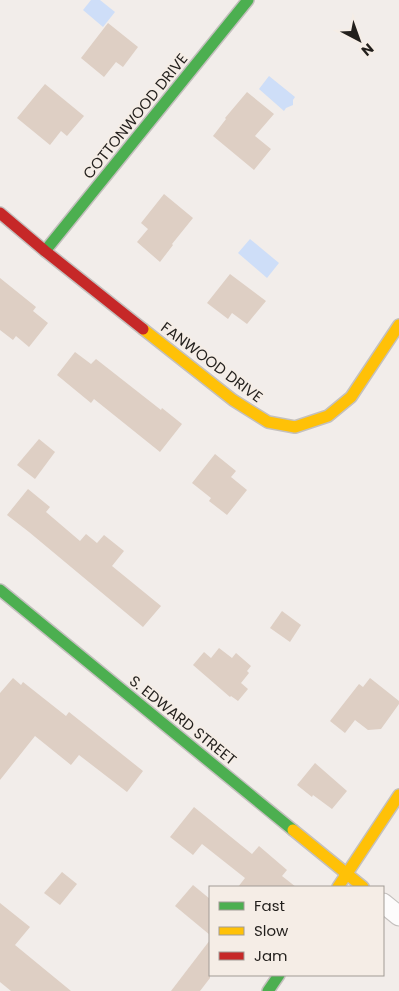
<svg xmlns="http://www.w3.org/2000/svg" width="399" height="991" font-family="Poppins,sans-serif">
  <style>
    .water { fill: #cedef8 }
    .building { fill: #decfc4 }
    .lines { fill: none; stroke-linecap: round; stroke-linejoin: round }
    .street-casing { stroke: #c4c0be; stroke-width: 21 }
    .fast-casing { stroke: #c4c0be; stroke-width: 14 }
    .slow-casing { stroke: #c4c0be; stroke-width: 14 }
    .jam-casing { stroke: #c4c0be; stroke-width: 14 }
    .street { stroke: #fdfcfc; stroke-width: 19 }
    .fast { stroke: #4caf50; stroke-width: 11 }
    .slow { stroke: #ffc107; stroke-width: 11 }
    .jam { stroke: #c62828; stroke-width: 11 }
    .labels { text-anchor: middle; dominant-baseline: central; stroke-width: 4; stroke-linejoin: round; paint-order: stroke }
    .street-label { font-size: 15px; fill: #221f1c; stroke: #f5ede6 }
  </style>
  <rect width="100%" height="100%" fill="#f2edea"/>
  <g class="water">
    <polygon points="91,0 100,0 115,12 103,27 83,10"/>
    <polygon points="269,76 295,97 293,100 293,105 286,108 284,111 259,89"/>
    <polygon points="250,239 279,263 267,278 238,253"/>
  </g>
  <g class="building">
    <polygon points="108,23 138,47 123,67 116,62 104,77 81,58"/>
    <polygon points="45,84 84,116 67,136 61,131 50,145 17,118"/>
    <polygon points="247,92 274,114 255,136 271,149 254,170 213,136 226,119 225,118"/>
    <polygon points="164,194 193,218 172,244 173,245 160,262 137,242 148,229 141,223"/>
    <polygon points="230,274 266,301 247,324 232,313 228,319 207,303"/>
    <polygon points="0,278 36,307 33,311 48,323 29,347 16,336 13,340 0,330"/>
    <polygon points="75,352 91,364 96,359 161,410 162,408 182,424 160,452 94,399 91,403 57,375"/>
    <polygon points="39,439 55,452 35,479 17,465"/>
    <polygon points="215,454 236,471 231,477 247,490 227,515 209,501 211,498 192,483"/>
    <polygon points="28,489 50,507 46,512 80,541 86,534 97,543 104,535 124,551 112,566 161,606 143,627 29,532 7,515"/>
    <polygon points="282,611 301,625 290,642 270,628"/>
    <polygon points="219,648 232,658 236,653 251,666 247,671 249,673 241,683 248,689 238,701 231,696 230,697 193,665 204,652 211,658"/>
    <polygon points="13,678 21,685 23,682 66,716 69,712 143,771 127,792 79,755 71,765 35,736 0,780 0,693"/>
    <polygon points="370,678 399,701 399,704 381,729 368,730 355,720 345,733 330,721 359,684 363,687"/>
    <polygon points="315,763 347,791 332,809 313,795 312,797 297,785"/>
    <polygon points="194,807 252,854 259,846 287,870 282,876 296,887 238,887 245,878 202,844 193,855 170,837"/>
    <polygon points="62,872 77,884 60,905 44,893"/>
    <polygon points="193,885 210,899 210,935 175,906"/>
    <polygon points="0,903 30,927 15,945 71,991 11,991 0,982"/>
    <polygon points="210,940 210,978 200,991 171,991"/>
  </g>
  <g class="lines">
    <defs>
      <polyline id="street" points="383,903 399,916"/>
      <g id="fast">
        <polyline points="45,251 248,0"/>
        <polyline points="0,590 293,830"/>
        <polyline points="268,991 279,975"/>
      </g>
      <g id="slow">
        <polyline points="143,329 233,400 268,422 295,427 328,416 351,397 399,325"/>
        <polyline points="293,830 363,887"/>
        <polyline points="338,887 399,795"/>
      </g>
      <polyline id="jam" points="0,213 45,251 143,329"/>
    </defs>
    <use href="#street" class="street-casing"/>
    <use href="#fast" class="fast-casing"/>
    <use href="#slow" class="slow-casing"/>
    <use href="#jam" class="jam-casing"/>
    <use href="#street" class="street"/>
    <use href="#fast" class="fast"/>
    <use href="#slow" class="slow"/>
    <use href="#jam" class="jam"/>
  </g>
  <g class="labels">
    <g class="street-label">
      <text transform="translate(135 116) rotate(-51)">COTTONWOOD DRIVE</text>
      <text transform="translate(212 362) rotate(37)">FANWOOD DRIVE</text>
      <text transform="translate(183 720) rotate(39)">S. EDWARD STREET</text>
    </g>
  </g>
  <rect x="209" y="886" width="175" height="90" fill="#f5ede6" stroke="#a19b95"/>
  <rect x="219" y="902" width="25" height="8" fill="#4caf50" stroke="#a19b95"/>
  <text x="254" y="911" font-size="15" fill="#221f1c">Fast</text>
  <rect x="219" y="927" width="25" height="8" fill="#ffc107" stroke="#a19b95"/>
  <text x="254" y="936" font-size="15" fill="#221f1c">Slow</text>
  <rect x="219" y="952" width="25" height="8" fill="#c62828" stroke="#a19b95"/>
  <text x="254" y="961" font-size="15" fill="#221f1c">Jam</text>
  <g transform="translate(359 40) rotate(139)" stroke="#f5ede6" stroke-width="4" paint-order="stroke">
  <path d="M0-4L9 19L0 12L-9 19Z" fill="#221f1c"/>
  <text y="-8" font-size="14" font-weight="bold" text-anchor="middle" fill="#221f1c">N</text>
  </g>
</svg>
